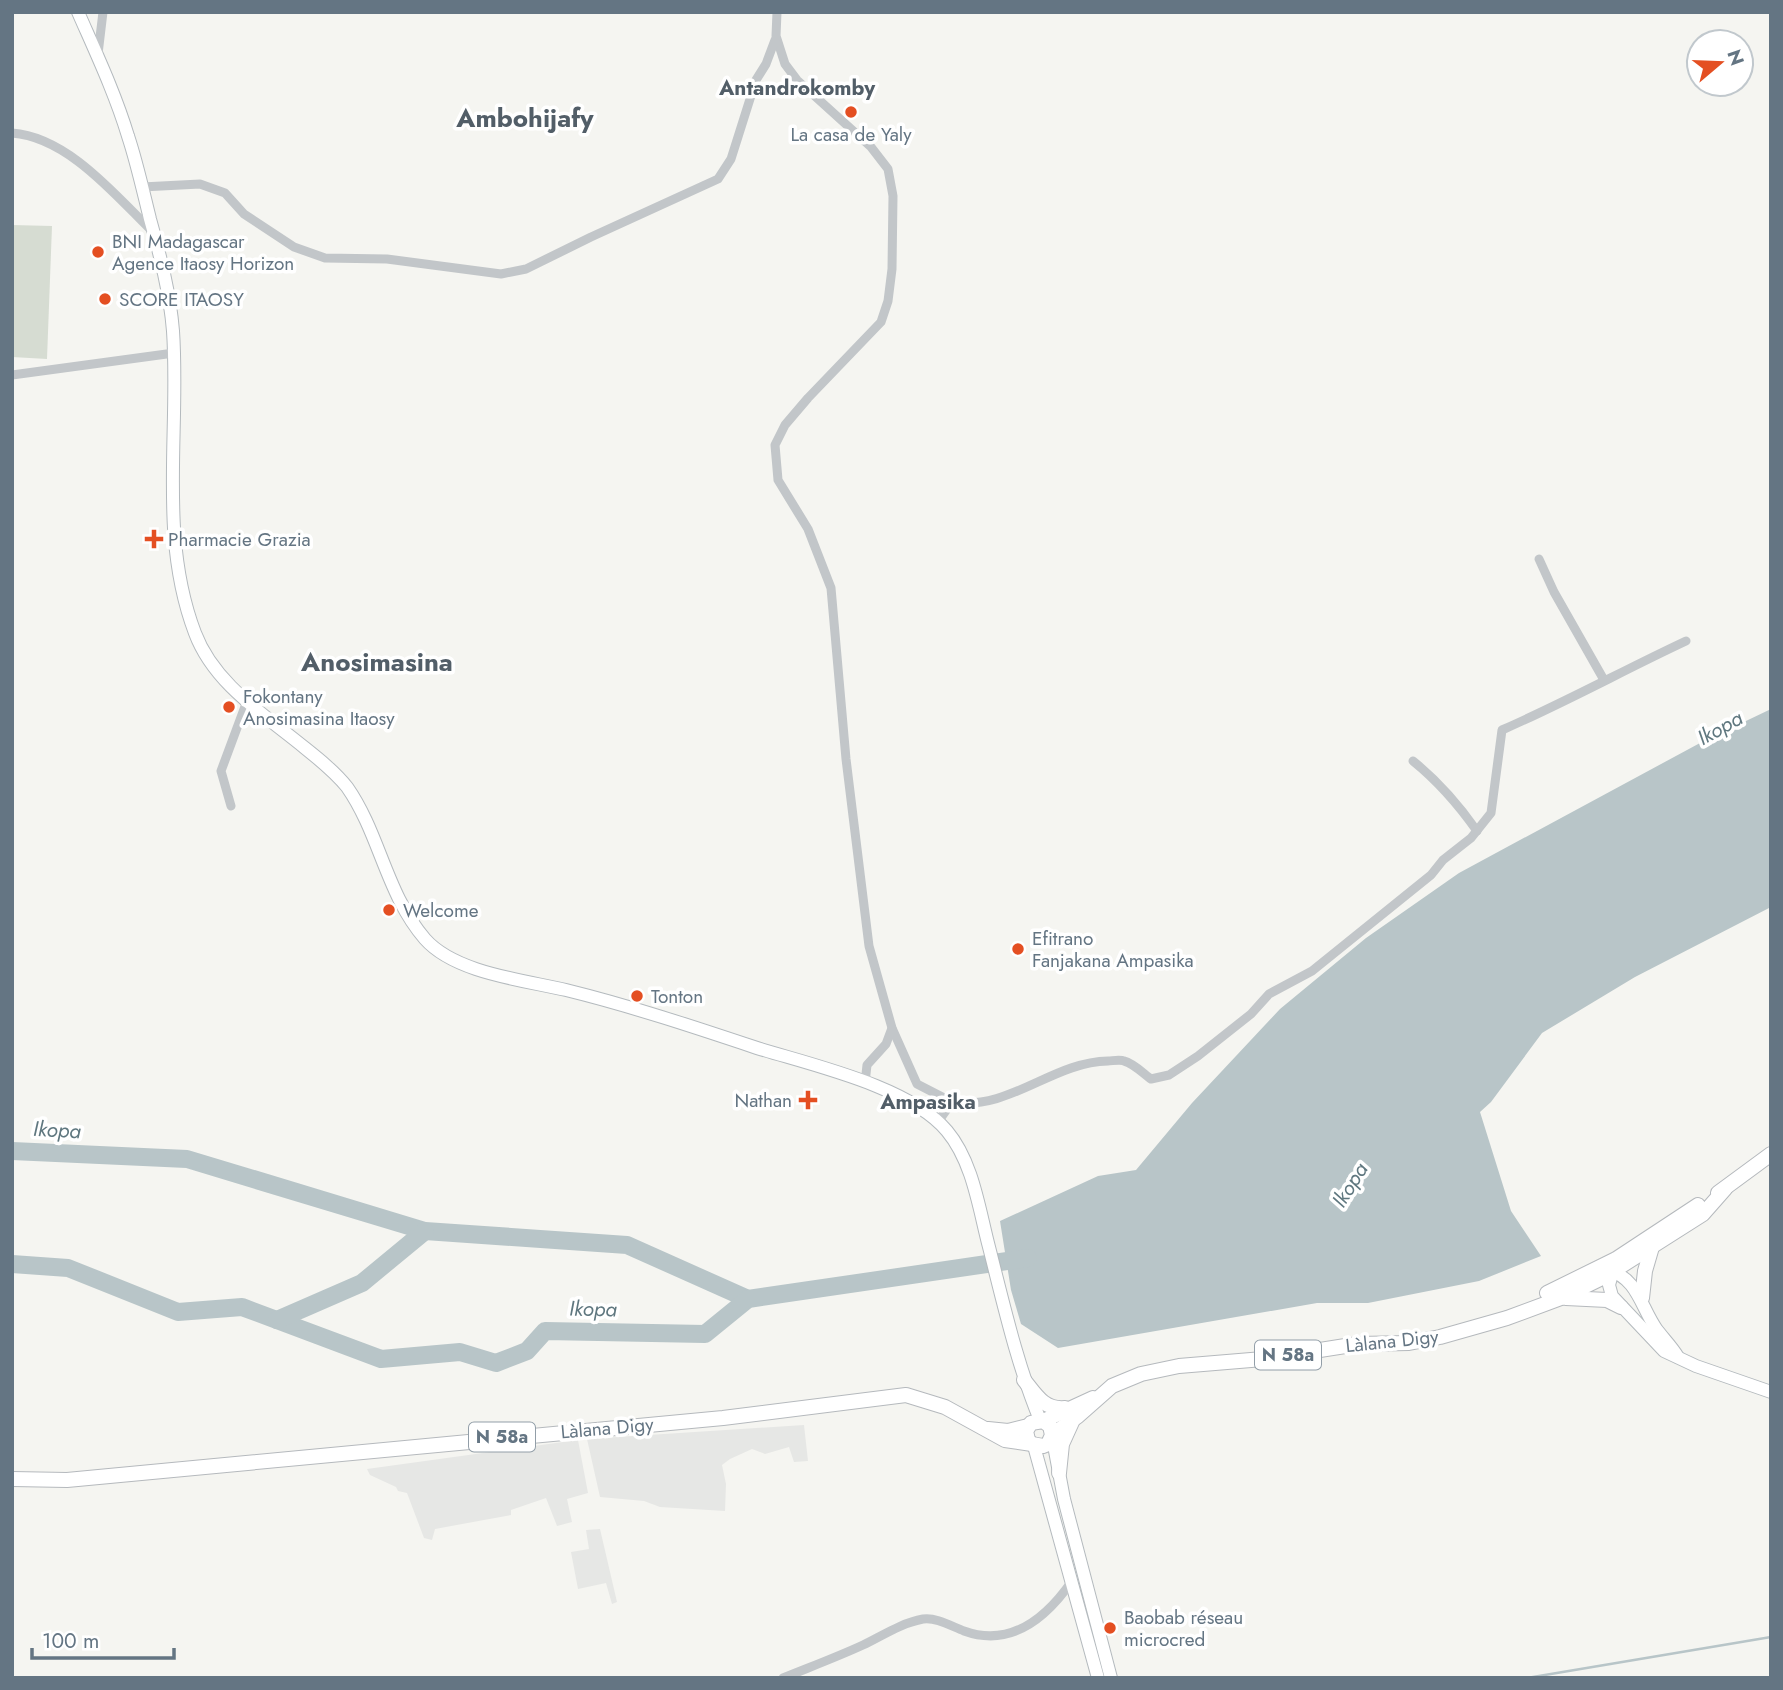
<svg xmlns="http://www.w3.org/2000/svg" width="1783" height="1690" font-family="Jost,sans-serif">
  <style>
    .built { fill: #e6e7e5 }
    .green { fill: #d6dcd2 }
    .water { fill: #b8c5c8 }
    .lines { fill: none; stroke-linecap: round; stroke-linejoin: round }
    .stream { stroke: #b8c5c8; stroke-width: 2.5 }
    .river { stroke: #b8c5c8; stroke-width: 18 }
    .secondary-casing { stroke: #b4babe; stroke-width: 14 }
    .primary-casing { stroke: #b5b9bd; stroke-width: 16 }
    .street { stroke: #c2c6c9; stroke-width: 9 }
    .secondary { stroke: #fff; stroke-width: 12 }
    .primary { stroke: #fff; stroke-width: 14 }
    .poi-dot { fill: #e44f22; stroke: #fff; stroke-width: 2.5 }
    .labels { text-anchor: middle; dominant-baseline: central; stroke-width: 7; stroke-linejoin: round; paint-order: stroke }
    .shield { fill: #fff; stroke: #929ea8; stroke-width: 2 }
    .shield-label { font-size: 18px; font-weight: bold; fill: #647583 }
    .poi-label { font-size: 19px; fill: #647583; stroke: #fff; text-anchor: start }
    .street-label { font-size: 19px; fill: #647583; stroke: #fff }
    .neighbourhood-label { font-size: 21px; font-weight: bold; fill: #525e68; stroke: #fff }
    .water-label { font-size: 21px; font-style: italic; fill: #5f777f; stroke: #fff }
    .district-label { font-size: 26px; font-weight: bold; fill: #525e68; stroke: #fff }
  </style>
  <rect width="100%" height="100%" fill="#f5f5f1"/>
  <g class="built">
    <polygon points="804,1425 808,1461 794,1462 789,1447 765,1454 752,1449 730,1459 722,1465 726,1484 725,1511 660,1507 644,1501 600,1497 587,1439"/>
    <polygon points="578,1440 588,1493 567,1499 572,1522 557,1526 546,1498 511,1510 511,1515 435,1529 432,1540 424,1538 407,1493 398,1491 396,1487 370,1475 367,1469"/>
    <polygon points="600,1529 617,1602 612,1604 606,1583 578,1589 571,1552 589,1549 586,1530"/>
  </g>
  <polygon class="green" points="12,225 52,226 47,359 12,357"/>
  <polygon class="water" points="1771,709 1771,907 1635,977 1542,1033 1491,1102 1480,1112 1511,1211 1541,1256 1479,1281 1368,1303 1317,1303 1058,1348 1021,1324 1011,1290 1000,1221 1098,1176 1136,1170 1192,1103 1280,1009 1366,938 1459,873 1700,743"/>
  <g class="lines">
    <polyline class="stream" points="1527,1678 1771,1637"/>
    <g class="river">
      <polyline points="12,1151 187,1159 425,1231 627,1245 748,1299"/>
      <polyline points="12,1264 68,1268 178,1312 242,1307 381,1359 460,1352 496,1363 527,1351 545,1331 705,1334 748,1299 1028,1258"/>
      <polyline points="277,1320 362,1283 425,1231"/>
    </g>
    <defs>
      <g id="secondary">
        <path d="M78,12C96,53 115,93 128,136C137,163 143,191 150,219C160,255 170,293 173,331C180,432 158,536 195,633C214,684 265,715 305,748C320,760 335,772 347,787C380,834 386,894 425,939C455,973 523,980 566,990C631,1006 694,1027 757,1048C812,1065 911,1087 947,1131C973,1162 979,1209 989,1247C1004,1306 1017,1364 1040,1420"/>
        <polyline points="1614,1267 1609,1285 1612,1296 1664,1351 1696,1366 1771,1392"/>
        <path d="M1608,1270C1638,1278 1641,1308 1657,1330C1664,1339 1672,1347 1678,1357"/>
        <polyline points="1052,1435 1064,1499 1111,1678"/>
        <polyline points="1034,1446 1098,1678"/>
      </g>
      <g id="primary">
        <polyline points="1718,1193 1771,1154"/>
        <polyline points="1547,1293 1616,1259 1698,1205"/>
        <polyline points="1566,1298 1607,1300 1621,1307"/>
        <polyline points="1642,1298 1645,1271 1652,1247"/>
        <path d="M1024,1380C1036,1395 1044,1410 1065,1408"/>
        <polyline points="1043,1421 1093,1398"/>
        <polyline points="988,1429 1008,1431 1028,1426"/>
        <polyline points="1052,1435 1050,1426 1043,1421 1031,1423 1026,1431 1028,1440 1032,1444 1043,1446 1048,1444 1052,1435 1078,1416 1112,1386 1141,1374 1179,1366 1263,1359 1358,1344 1409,1343 1440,1337 1507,1318 1561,1298 1604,1277 1703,1214 1725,1189"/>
        <polyline points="1059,1473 1062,1444 1072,1422"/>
        <polyline points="12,1479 67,1480 723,1418 906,1395 945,1407 1005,1440 1032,1444"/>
      </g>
    </defs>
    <use href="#secondary" class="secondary-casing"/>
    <use href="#primary" class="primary-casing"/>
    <g class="street">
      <polyline points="777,12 776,36 785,64 797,80 871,147 888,169 893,196 892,269 888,301 881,322 808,398 785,425 775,445 778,480 808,529 831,588 846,759 869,946 892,1028 917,1084 952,1102"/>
      <polyline points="98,54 103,12"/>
      <path d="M12,133C68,137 116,196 153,232"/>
      <polyline points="142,187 200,184 225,193 244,214 294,247 325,258 387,259 501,274 526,269 591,237 718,179 731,159 756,80 766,64 775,40"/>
      <polyline points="12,375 174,353"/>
      <polyline points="1539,559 1554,592 1604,680"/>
      <path d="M1413,761C1439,782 1458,804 1477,831"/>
      <polyline points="231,806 221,771 247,701"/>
      <polyline points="865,1083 867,1065 886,1044 892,1028"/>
      <path d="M938,1122L952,1102C1010,1111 1052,1062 1108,1061C1112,1061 1120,1059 1124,1061C1133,1063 1144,1074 1151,1079L1169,1075L1198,1056L1251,1014L1269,994L1312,971L1431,875L1443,860L1471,838L1491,813L1502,730C1564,703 1624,670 1686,641"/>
      <path d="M783,1678C810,1667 837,1657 863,1645C882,1636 901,1623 923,1619C936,1617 951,1626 964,1631C1011,1648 1047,1617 1072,1581"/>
    </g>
    <use href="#secondary" class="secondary"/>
    <use href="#primary" class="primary"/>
  </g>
  <g class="poi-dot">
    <circle cx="851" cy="112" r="7"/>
    <circle cx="98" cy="252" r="7"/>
    <circle cx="105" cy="299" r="7"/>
    <path d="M150.5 528.5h7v7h7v7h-7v7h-7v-7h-7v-7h7z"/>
    <circle cx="229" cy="707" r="7"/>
    <circle cx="389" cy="910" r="7"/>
    <circle cx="1018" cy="949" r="7"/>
    <circle cx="637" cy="996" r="7"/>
    <path d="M804.5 1089.5h7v7h7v7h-7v7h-7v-7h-7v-7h7z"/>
    <circle cx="1110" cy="1628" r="7"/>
  </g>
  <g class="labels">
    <g class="shield">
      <rect x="1255" y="1340.5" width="66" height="29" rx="5"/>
      <rect x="469" y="1422.5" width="66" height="29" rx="5"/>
    </g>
    <g class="shield-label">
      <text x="1288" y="1355">N 58a</text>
      <text x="502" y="1437">N 58a</text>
    </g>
    <g class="poi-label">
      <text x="851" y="134" text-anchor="middle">La casa de Yaly</text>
      <text x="112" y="241">BNI Madagascar<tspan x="112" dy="22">Agence Itaosy Horizon</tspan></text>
      <text x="119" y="299">SCORE ITAOSY</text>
      <text x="168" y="539">Pharmacie Grazia</text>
      <text x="243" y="696">Fokontany<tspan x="243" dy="22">Anosimasina Itaosy</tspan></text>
      <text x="403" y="910">Welcome</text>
      <text x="1032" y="938">Efitrano<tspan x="1032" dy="22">Fanjakana Ampasika</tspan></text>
      <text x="651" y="996">Tonton</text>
      <text x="792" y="1100" text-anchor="end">Nathan</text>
      <text x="1124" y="1617">Baobab réseau<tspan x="1124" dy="22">microcred</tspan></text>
    </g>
    <g class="street-label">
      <text transform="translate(1392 1341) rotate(-6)">Làlana Digy</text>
      <text transform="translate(607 1428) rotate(-5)">Làlana Digy</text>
    </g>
    <g class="neighbourhood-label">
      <text x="797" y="88">Antandrokomby</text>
      <text x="928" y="1102">Ampasika</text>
    </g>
    <g class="water-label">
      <text transform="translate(1720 728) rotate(-29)">Ikopa</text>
      <text transform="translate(57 1130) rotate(3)">Ikopa</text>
      <text transform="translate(1350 1185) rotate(-58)">Ikopa</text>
      <text transform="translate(593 1309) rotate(1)">Ikopa</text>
    </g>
    <g class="district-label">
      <text x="525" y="118">Ambohijafy</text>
      <text x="377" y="662">Anosimasina</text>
    </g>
  </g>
  <rect width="1783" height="1690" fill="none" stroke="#647583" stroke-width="28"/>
  <g transform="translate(1720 63) rotate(71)"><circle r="33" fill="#ffffff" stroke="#c1c8cd" stroke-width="2"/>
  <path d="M0-5L12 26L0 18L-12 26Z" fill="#e44f22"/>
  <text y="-10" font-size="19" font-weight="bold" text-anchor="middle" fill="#647583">N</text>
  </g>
  <path d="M32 1648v10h142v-10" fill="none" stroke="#647583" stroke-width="3.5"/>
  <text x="42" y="1648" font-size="21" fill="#647583" stroke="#ffffff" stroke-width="5" paint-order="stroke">100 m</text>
</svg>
